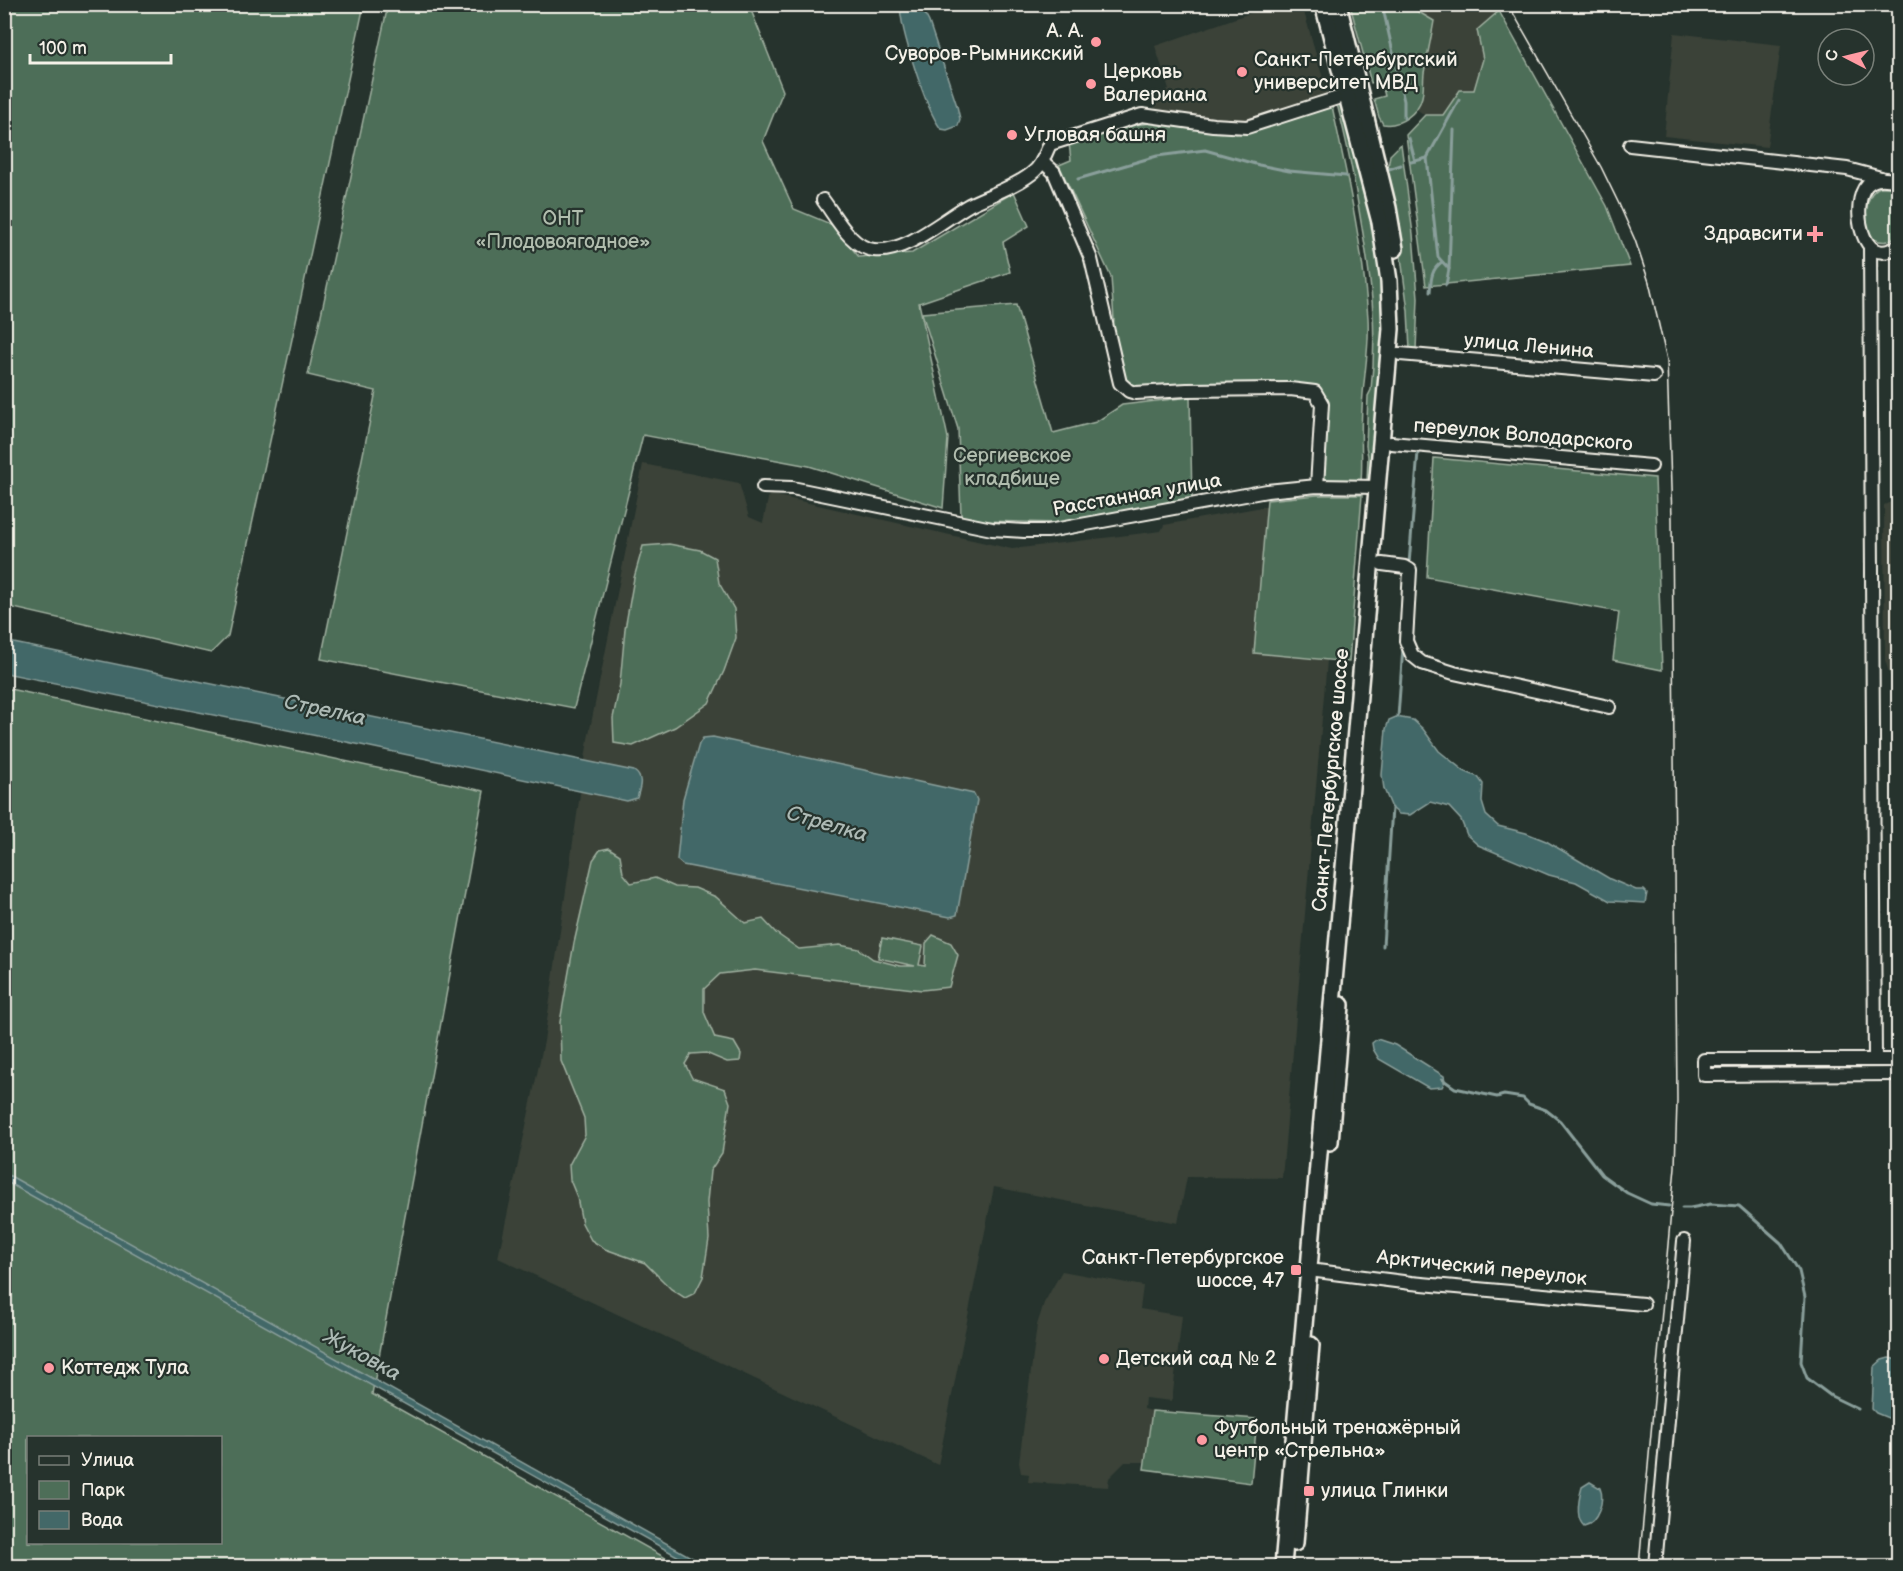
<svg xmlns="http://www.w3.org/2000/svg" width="1903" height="1571" font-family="'Balsamiq Sans',sans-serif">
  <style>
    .built { fill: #3a4238 }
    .green { fill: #4d6e58; stroke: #a0b0a0; stroke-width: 1.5; fill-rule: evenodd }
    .water { fill: #436868; stroke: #8a9f9b; stroke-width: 1.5 }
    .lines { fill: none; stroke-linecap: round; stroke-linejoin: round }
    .stream { stroke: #8a9f9b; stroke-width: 3 }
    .minor-casing { stroke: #f4f1e8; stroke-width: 16 }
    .major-casing { stroke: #f4f1e8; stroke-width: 20 }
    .minor { stroke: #26332d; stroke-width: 12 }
    .major { stroke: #26332d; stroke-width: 15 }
    .tram { stroke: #f4f1e8; stroke-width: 1.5 }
    .poi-dot { fill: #ff9aa2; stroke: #26332d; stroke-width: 2 }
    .labels { text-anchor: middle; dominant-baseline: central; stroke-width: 4.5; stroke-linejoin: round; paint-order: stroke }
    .poi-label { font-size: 20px; fill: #f4f1e8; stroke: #26332d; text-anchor: start }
    .park-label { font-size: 20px; fill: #b1bdae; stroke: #26332d }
    .street-label { font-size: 20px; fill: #f4f1e8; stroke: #26332d }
    .water-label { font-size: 21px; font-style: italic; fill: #adbab5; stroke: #26332d }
  </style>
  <rect width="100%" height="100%" fill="#26332d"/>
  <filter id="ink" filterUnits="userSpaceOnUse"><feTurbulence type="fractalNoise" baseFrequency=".0167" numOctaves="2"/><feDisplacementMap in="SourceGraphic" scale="12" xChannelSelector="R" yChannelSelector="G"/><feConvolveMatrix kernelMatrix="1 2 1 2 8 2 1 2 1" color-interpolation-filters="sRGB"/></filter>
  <g filter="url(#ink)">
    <g class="built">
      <polygon points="1276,4 1302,5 1328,96 1248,123 1213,120 1182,112 1161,116 1155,110 1151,96 1169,89 1155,46"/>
      <polygon points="1418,4 1495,5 1499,11 1477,30 1483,59 1474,90 1460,90 1443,115 1425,115 1416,109 1422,97 1423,76 1416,6"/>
      <polygon points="1674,33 1781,45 1767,147 1664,136"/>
      <polygon points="643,464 739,483 749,517 763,523 769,494 1012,549 1161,531 1164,525 1267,506 1341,500 1282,1178 1187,1177 1178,1223 994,1187 938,1465 498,1258 544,1041 588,739"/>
      <polygon points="1898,499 1898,677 1890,676 1885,660 1884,505"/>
      <polygon points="1062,1271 1143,1286 1140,1309 1182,1316 1172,1401 1145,1398 1144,1409 1152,1411 1145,1462 1125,1462 1109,1478 1108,1487 1028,1482 1029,1474 1021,1473 1019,1462 1037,1325 1044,1303"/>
    </g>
    <g class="green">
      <polygon points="5,4 364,5 228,636 211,653 5,606"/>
      <polygon points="388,5 749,5 783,91 763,141 794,209 833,225 859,257 912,253 1014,192 1029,226 1003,242 1010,272 919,303 948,438 943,508 809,466 643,435 574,708 321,659 376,391 308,375"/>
      <path d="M1350,5H1418L1417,11L1434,21C1431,39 1427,56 1424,73C1423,81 1424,89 1422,97C1418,113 1400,127 1383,124L1379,117L1374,99L1385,96L1381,81L1371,83Z"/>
      <polygon points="1499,11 1607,206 1630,266 1426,286 1406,135 1425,115 1443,115 1460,90 1474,90 1483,59 1477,30"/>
      <path d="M1344,101L1376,226L1386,322L1372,480L1367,481L1368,456L1366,446L1368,396L1371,390C1378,327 1371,278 1360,216C1354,178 1347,141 1337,104Z"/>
      <path d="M1332,106C1347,176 1363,246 1368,318C1370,348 1363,379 1362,409C1360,434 1363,458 1361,482L1322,483L1325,404L1313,387L1140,390L1131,387L1124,381L1112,337L1114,320L1111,277L1059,165L1071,160L1069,143L1126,126L1159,122L1162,126L1166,122L1234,132L1236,134Z"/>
      <polygon points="1401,144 1413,234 1418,298 1416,350 1410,350 1408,311 1398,234 1386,179 1390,155"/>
      <path d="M1880,187H1889L1898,193V231C1893,242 1884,244 1874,239C1862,227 1863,194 1880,187Z"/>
      <polygon points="1016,305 1053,433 1096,422 1122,405 1190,397 1192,501 1061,523 980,521 961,516 958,429 922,313"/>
      <polygon points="1434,458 1655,478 1662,670 1613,660 1619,612 1427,577"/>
      <polygon points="1317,495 1362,495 1349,662 1254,653 1267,500"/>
      <polygon points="669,544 700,550 715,558 719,583 734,609 736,638 724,671 709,703 675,727 633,746 614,743 613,718 620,684 625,629 634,578 643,546"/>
      <path d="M5,688L484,791L372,1394L680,1566H5ZM28,1438H220V1542H28Z"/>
      <polygon points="609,848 620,855 623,873 631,883 655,878 675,887 695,888 716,897 745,923 763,919 776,933 799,949 840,945 859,949 873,959 900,966 915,966 878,958 882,938 923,946 919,965 925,966 926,943 933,935 951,943 958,955 949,987 922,990 755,970 720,974 704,989 704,1012 715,1038 734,1042 741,1054 740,1061 727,1062 706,1053 691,1054 685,1064 692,1078 725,1089 730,1103 722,1153 710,1171 707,1202 709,1239 703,1277 695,1293 685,1298 671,1289 645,1263 605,1249 591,1240 582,1223 577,1197 570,1180 569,1165 585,1135 584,1118 561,1061 560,1022 574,943 593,860 600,850"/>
      <polygon points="1152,1411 1257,1419 1251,1483 1144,1469"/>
    </g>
    <g class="water">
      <path d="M900,4L920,5L929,22L957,106L960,119L958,126L947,130L941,129C926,110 900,29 900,4Z"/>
      <path d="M4,641L634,771C644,778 640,787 637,798L627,801L342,741L5,673Z"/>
      <polygon points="1396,717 1413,720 1423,729 1439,751 1464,771 1478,777 1483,784 1482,802 1486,815 1498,826 1526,833 1546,841 1610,879 1636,890 1644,890 1647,893 1645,903 1610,901 1576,882 1549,875 1478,845 1467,835 1461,820 1449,807 1430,802 1410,815 1399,814 1392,808 1384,789 1382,775 1386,729 1389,720"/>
      <polygon points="713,737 974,794 977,800 957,915 950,917 683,865 677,860 683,799 699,744 703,738"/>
      <polygon points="1377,1039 1395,1045 1444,1076 1445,1081 1442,1087 1429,1088 1379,1059 1373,1049 1372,1043"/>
      <polygon points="5,1173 707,1566 695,1566 5,1181"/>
      <polygon points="1889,1358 1898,1360 1898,1422 1876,1413 1872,1409 1874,1367 1882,1360"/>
      <path d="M1590,1482L1600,1488C1605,1500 1598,1523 1584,1526C1575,1518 1579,1498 1582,1487Z"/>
    </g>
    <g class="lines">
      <g class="stream">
        <polyline points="1382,4 1404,101 1404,118"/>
        <polyline points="1409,138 1415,161"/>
        <polyline points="1427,158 1438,257 1449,269"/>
        <polyline points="1411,162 1427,158 1459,100"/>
        <polyline points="1389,169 1401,165"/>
        <polyline points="1078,179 1157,156 1205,150 1259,165 1289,171 1346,176"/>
        <polyline points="1446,285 1449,269 1454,130"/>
        <path d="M1430,292C1431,280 1431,269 1442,262"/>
        <polyline points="1409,564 1418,452"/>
        <polyline points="1398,717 1403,647"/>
        <polyline points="1383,946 1392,808"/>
        <polyline points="1442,1079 1455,1088 1497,1097 1504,1095 1523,1098 1529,1104 1546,1110 1560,1121 1602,1175 1627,1193 1651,1204 1669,1206"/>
        <polyline points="1682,1208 1690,1208 1711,1204 1739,1206 1781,1243 1799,1271 1805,1297 1801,1362 1807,1378 1831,1396 1858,1409"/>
      </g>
      <defs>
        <g id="minor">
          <polyline points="1630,145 1847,169 1881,178"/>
          <polyline points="1042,161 1054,172 1091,259 1120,383 1129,391 1136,393 1187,390 1290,389 1315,392 1322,404 1317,486"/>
          <path d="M1898,181C1888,179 1875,176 1867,185C1850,203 1861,272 1898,246"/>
          <path d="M823,200C836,217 851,248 874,250C905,254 944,219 969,205C989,195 1013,188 1031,174C1041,167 1045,155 1050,144L1142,115L1213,125L1247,127L1347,95"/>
          <polyline points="1870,247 1875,1060"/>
          <polyline points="1400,354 1654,376"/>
          <polyline points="1391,443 1651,466"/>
          <polyline points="763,487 792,488 992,529 1024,531 1048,531 1267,491 1317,486 1378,487"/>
          <polyline points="1382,564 1405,567 1410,570 1406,641 1412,655 1422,663 1454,673 1609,707"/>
          <polyline points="1898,1060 1704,1060 1704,1075 1898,1074"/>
          <polyline points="1317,1271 1411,1283 1643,1304"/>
          <polyline points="1655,1566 1684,1241"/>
        </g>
        <g id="major">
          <polyline points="1338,4 1388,208 1395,249"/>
          <polyline points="1330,1142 1341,1005"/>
          <polyline points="1295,1543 1311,1345"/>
          <polyline points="1283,1566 1391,329 1389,281 1380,222 1323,4"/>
        </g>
      </defs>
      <use href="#minor" class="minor-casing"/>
      <use href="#major" class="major-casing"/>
      <use href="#minor" class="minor"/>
      <use href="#major" class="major"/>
      <polyline class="tram" points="1508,4 1601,167 1619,204 1635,240 1649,282 1667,360 1672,519 1677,1101 1675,1167 1639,1566"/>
    </g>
  </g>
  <g class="poi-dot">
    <circle cx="1096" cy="42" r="6"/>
    <circle cx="1242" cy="72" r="6"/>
    <circle cx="1091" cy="84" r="6"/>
    <circle cx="1012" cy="135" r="6"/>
    <path d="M1812 225h6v6h6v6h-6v6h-6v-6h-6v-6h6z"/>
    <rect x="1290" y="1264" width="12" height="12" rx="3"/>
    <circle cx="1104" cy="1359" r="6"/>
    <circle cx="49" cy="1368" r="6"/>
    <circle cx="1202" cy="1440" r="6"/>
    <rect x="1303" y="1485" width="12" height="12" rx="3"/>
  </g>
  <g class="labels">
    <g class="poi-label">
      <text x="1084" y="31" text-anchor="end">А. А.<tspan x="1084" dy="23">Суворов-Рымникский</tspan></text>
      <text x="1254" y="60">Санкт-Петербургский<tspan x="1254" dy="23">университет МВД</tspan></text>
      <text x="1103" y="72">Церковь<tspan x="1103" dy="23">Валериана</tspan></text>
      <text x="1024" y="135">Угловая башня</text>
      <text x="1803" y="234" text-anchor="end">Здравсити</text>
      <text x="1284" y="1258" text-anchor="end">Санкт-Петербургское<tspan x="1284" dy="23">шоссе, 47</tspan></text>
      <text x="1116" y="1359">Детский сад № 2</text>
      <text x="61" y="1368">Коттедж Тула</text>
      <text x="1214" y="1428">Футбольный тренажёрный<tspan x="1214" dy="23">центр «Стрельна»</tspan></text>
      <text x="1321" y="1491">улица Глинки</text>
    </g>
    <g class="park-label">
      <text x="563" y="219">ОНТ<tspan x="563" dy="23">«Плодовоягодное»</tspan></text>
      <text x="1012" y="456">Сергиевское<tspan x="1012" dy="23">кладбище</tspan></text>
    </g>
    <g class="street-label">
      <text transform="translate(1529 346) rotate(5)">улица Ленина</text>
      <text transform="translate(1523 435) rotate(5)">переулок Володарского</text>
      <text transform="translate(1137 495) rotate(-10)">Расстанная улица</text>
      <text transform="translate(1331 780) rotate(-85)">Санкт-Петербургское шоссе</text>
      <text transform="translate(1482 1268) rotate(6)">Арктический переулок</text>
    </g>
    <g class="water-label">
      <text transform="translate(325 710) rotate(12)">Стрелка</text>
      <text transform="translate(827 824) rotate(16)">Стрелка</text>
      <text transform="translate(362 1355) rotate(29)">Жуковка</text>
    </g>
  </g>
  <rect width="1903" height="1571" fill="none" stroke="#26332d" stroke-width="24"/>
  <rect x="12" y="12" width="1879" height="1547" fill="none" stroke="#f4f1e8" stroke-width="2" filter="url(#ink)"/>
  <rect x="27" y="1436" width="195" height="108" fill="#26332d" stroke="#787f78" stroke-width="1.5"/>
  <rect x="39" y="1456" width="30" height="9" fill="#26332d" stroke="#787f78" stroke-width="1.5"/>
  <text x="81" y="1466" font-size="18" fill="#f4f1e8">Улица</text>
  <rect x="39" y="1481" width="30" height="18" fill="#4d6e58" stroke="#787f78" stroke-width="1.5"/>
  <text x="81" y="1496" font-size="18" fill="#f4f1e8">Парк</text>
  <rect x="39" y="1511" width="30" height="18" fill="#436868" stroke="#787f78" stroke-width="1.5"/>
  <text x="81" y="1526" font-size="18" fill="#f4f1e8">Вода</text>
  <g transform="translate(1846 57) rotate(277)"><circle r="28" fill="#26332d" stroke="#787f78" stroke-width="1.5"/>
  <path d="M0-4.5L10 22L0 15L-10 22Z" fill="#ff9aa2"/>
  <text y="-9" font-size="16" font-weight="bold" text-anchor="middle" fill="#f4f1e8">С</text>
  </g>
  <path d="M30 54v9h141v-9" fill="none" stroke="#f4f1e8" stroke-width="3"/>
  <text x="39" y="54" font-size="18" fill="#f4f1e8" stroke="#26332d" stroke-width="4.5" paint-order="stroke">100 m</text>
</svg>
